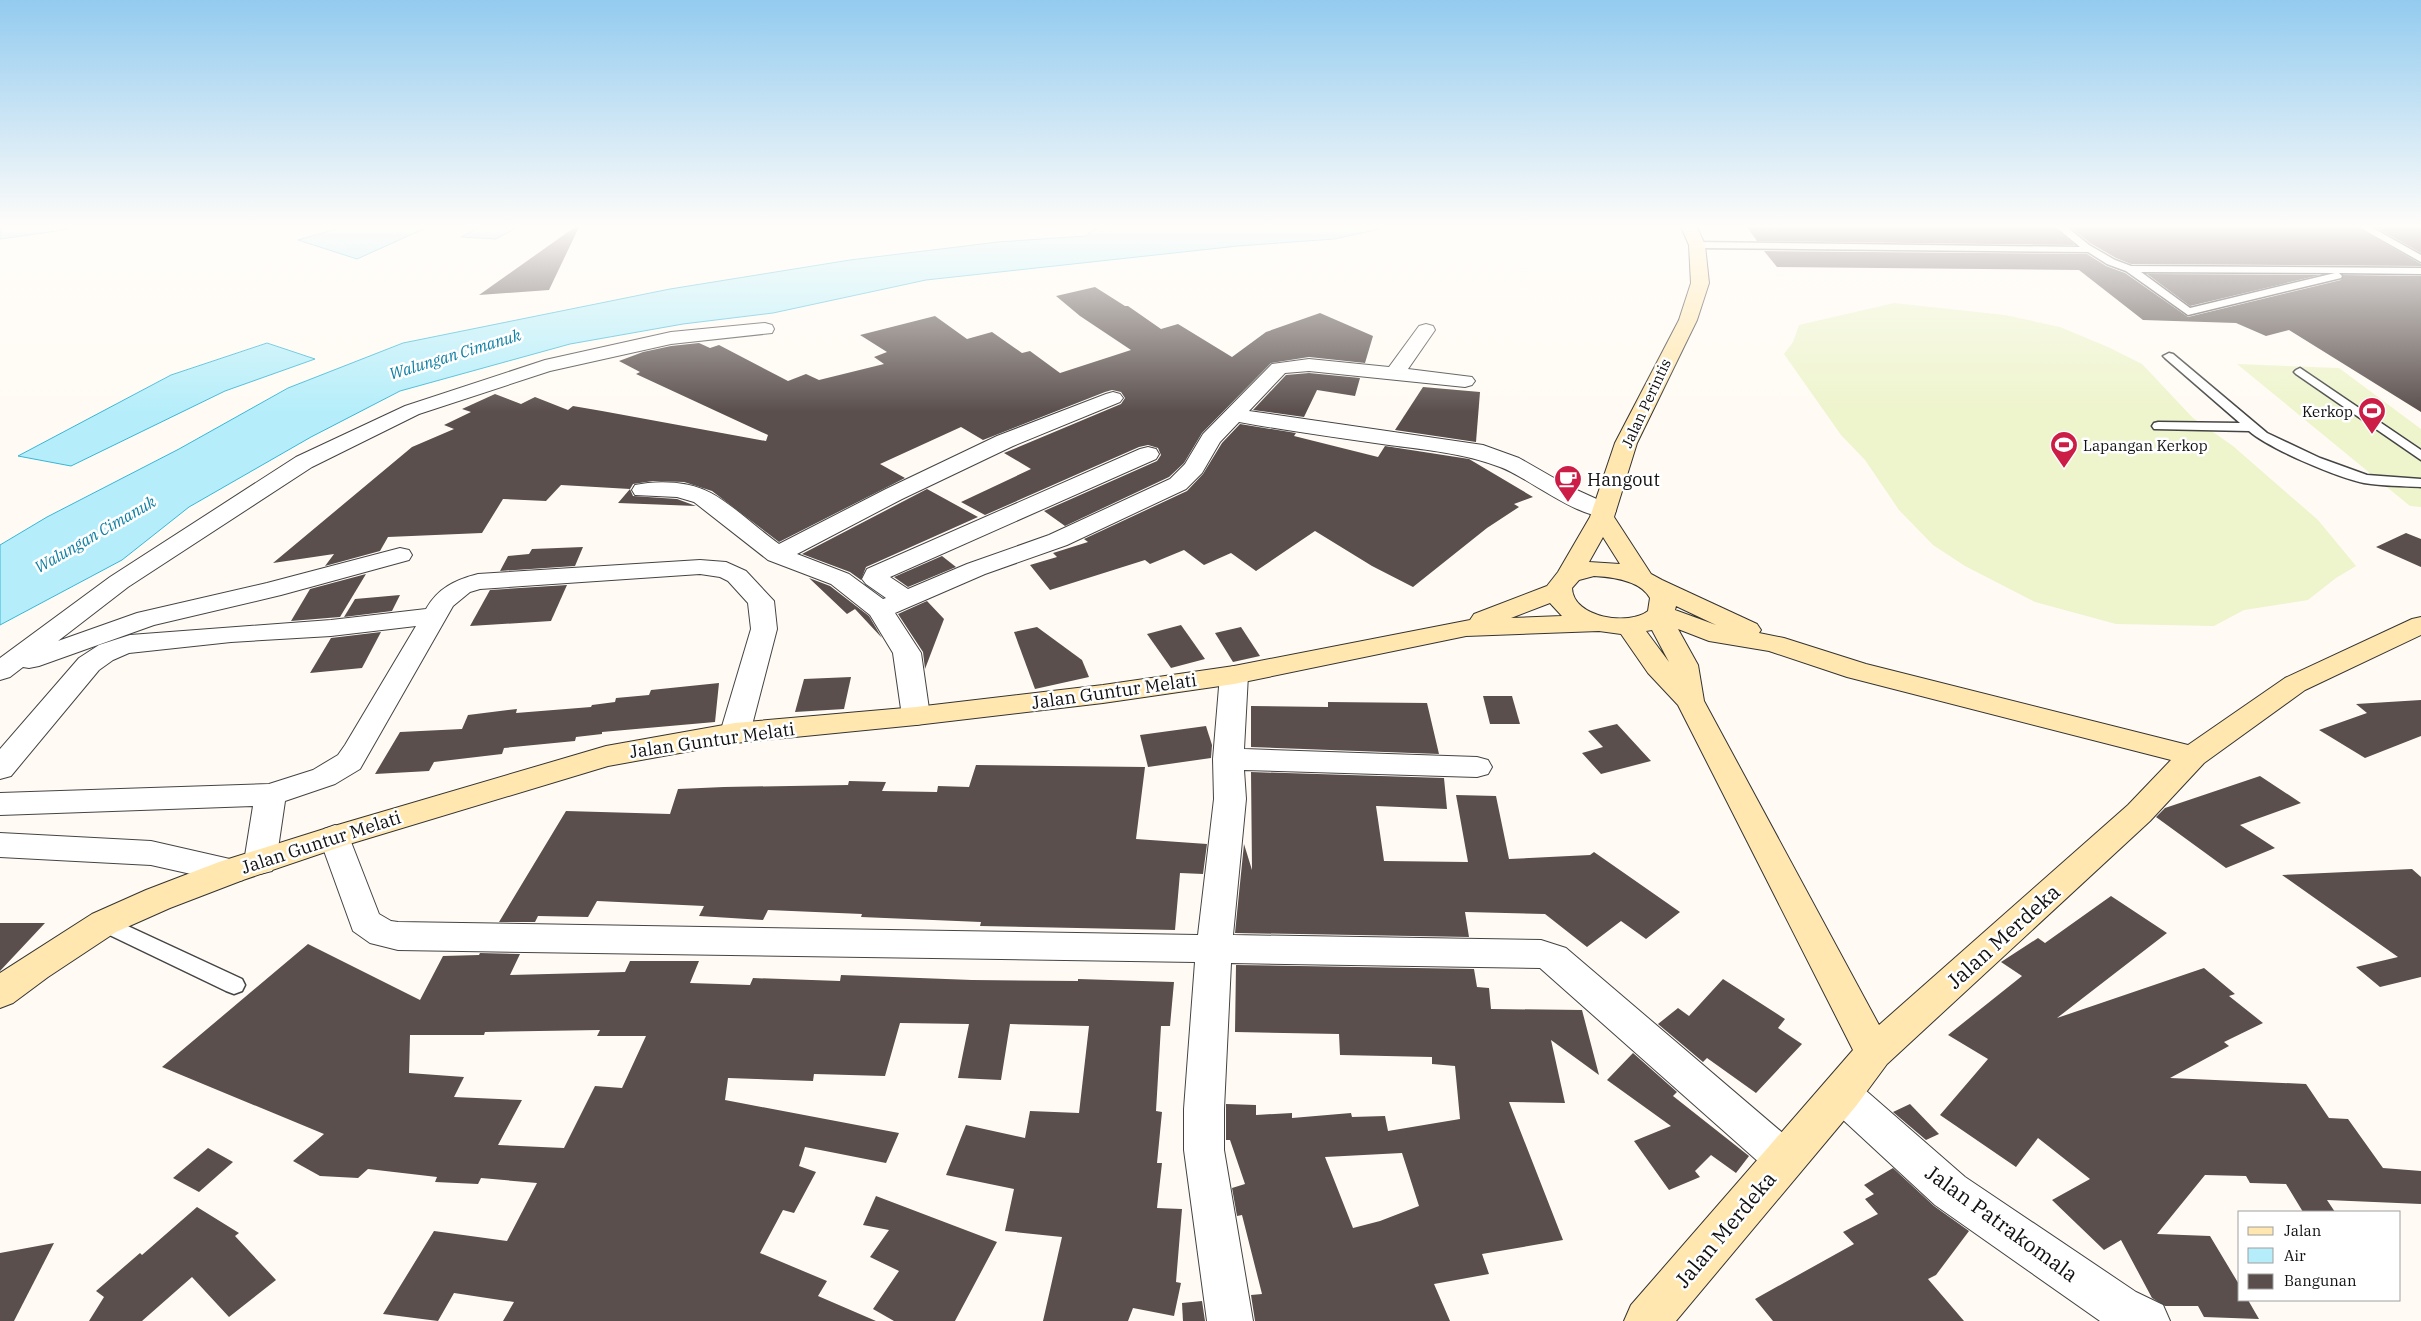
<svg xmlns="http://www.w3.org/2000/svg" width="2421" height="1321" font-family="'IBM Plex Serif',serif">
  <style>
    .pitch { fill: #eef4cc }
    .water { fill: #b5eefa; stroke: #36b6d7 }
    .building { fill: #5a4f4c; fill-rule: evenodd }
    .lines { fill: none; stroke-linecap: round; stroke-linejoin: round }
    .lane-casing { stroke: #444; stroke-width: 3 }
    .street-casing { stroke: #444; stroke-width: 2 }
    .secondary-casing { stroke: #333; stroke-width: 2 }
    .lane { fill: #fff; fill-rule: evenodd }
    .street { fill: #fff; fill-rule: evenodd }
    .secondary { fill: #ffe7af; fill-rule: evenodd }
    .labels { text-anchor: middle; dominant-baseline: central; stroke-width: 5; stroke-linejoin: round; paint-order: stroke }
    .far-street-label { font-size: 15px; fill: #111; stroke: #fff }
    .far-poi-label { font-size: 15px; fill: #111; stroke: #fff; text-anchor: end }
    .far-water-label { font-size: 16px; font-style: italic; fill: #0f80a5; stroke: #fff }
    .poi-label { font-size: 18px; fill: #111; stroke: #fff; text-anchor: start }
    .street-label { font-size: 18px; fill: #111; stroke: #fff }
    .near-street-label { font-size: 21px; fill: #111; stroke: #fff }
  </style>
  <rect width="100%" height="100%" fill="#fffbf4"/>
  <g class="pitch">
    <polygon points="1894,303 2005,315 2060,327 2108,347 2142,364 2193,418 2233,446 2318,520 2356,566 2336,578 2308,600 2244,610 2214,626 2116,624 2035,602 1965,566 1933,545 1899,510 1865,460 1841,435 1784,354 1793,342 1799,325"/>
    <polygon points="2237,364 2339,368 2421,429 2421,507 2410,506"/>
  </g>
  <g class="water">
    <polygon points="0,227 176,227 78,228 0,239"/>
    <polygon points="343,227 428,227 357,259 298,240"/>
    <polygon points="481,227 518,227 496,239 461,237"/>
    <polygon points="1116,227 1389,227 1334,239 1238,246 926,280 773,313 683,324 570,344 400,391 311,437 189,507 122,560 0,625 0,545 47,517 179,449 288,388 403,343 670,289 850,260 998,242 1086,236 1094,229"/>
    <polygon points="267,343 315,359 225,391 71,466 18,456 171,375"/>
  </g>
  <g class="building">
    <polygon points="575,227 579,227 549,290 479,295"/>
    <polygon points="1747,227 2054,227 2075,245 1757,241"/>
    <polygon points="2070,227 2357,227 2421,264 2421,266 2131,264 2116,258 2090,243"/>
    <polygon points="2375,227 2421,227 2421,253"/>
    <polygon points="1764,251 2087,254 2106,266 2125,273 2188,317 2341,280 2343,275 2421,276 2421,412 2289,330 2266,336 2236,323 2143,320 2079,270 1777,267"/>
    <polygon points="2147,274 2320,275 2190,306"/>
    <polygon points="1095,287 1125,306 1128,306 1161,329 1178,324 1232,357 1266,332 1320,313 1373,336 1365,363 1309,357 1271,363 1202,433 1184,463 1169,477 1065,526 1044,511 1157,461 1161,455 1158,448 1148,445 1139,447 985,515 961,502 1031,469 1004,453 1121,404 1125,398 1121,392 1112,390 1105,392 983,440 961,427 880,464 905,478 779,542 712,491 684,482 653,481 633,484 630,489 633,496 677,499 696,506 618,503 630,489 561,485 546,501 503,499 482,533 388,537 380,551 325,566 334,554 273,563 412,447 454,429 444,425 471,412 462,409 495,394 521,404 535,397 568,410 573,406 602,411 766,441 768,435 636,374 640,372 619,361 643,352 671,346 699,343 710,348 719,345 788,381 806,374 819,380 884,364 874,357 887,352 860,335 935,316 967,339 992,332 1022,353 1030,351 1060,373 1131,350 1080,316 1056,296"/>
    <polygon points="1309,373 1360,378 1355,396 1317,390 1304,417 1253,410 1286,375"/>
    <polygon points="1423,387 1480,392 1476,442 1395,430"/>
    <polygon points="1240,424 1296,433 1294,436 1378,457 1385,446 1469,459 1533,497 1514,504 1519,507 1487,528 1413,587 1372,566 1315,531 1256,571 1231,553 1204,565 1184,550 1150,564 1145,560 1050,590 1030,565 1057,557 1053,553 1088,542 1084,539 1187,491 1203,474 1222,443"/>
    <polygon points="927,489 978,517 866,567 861,580 850,572 802,554"/>
    <polygon points="2406,533 2421,539 2421,567 2376,547"/>
    <polygon points="583,547 575,566 500,571 508,556 529,554 532,549"/>
    <polygon points="942,556 956,567 908,587 894,577"/>
    <polygon points="366,574 340,617 291,621 310,589"/>
    <polygon points="809,578 830,586 869,616 882,638 855,609 847,614"/>
    <polygon points="567,585 551,621 470,626 490,590"/>
    <polygon points="400,595 392,611 344,617 355,599"/>
    <polygon points="927,601 944,619 925,669 923,652 898,614"/>
    <polygon points="1181,625 1205,659 1171,668 1147,634"/>
    <polygon points="1037,627 1082,660 1089,677 1035,689 1014,632"/>
    <polygon points="1241,627 1260,656 1233,662 1215,633"/>
    <polygon points="381,632 362,668 310,673 331,638"/>
    <polygon points="851,677 844,709 795,712 804,679"/>
    <polygon points="719,683 715,722 602,732 602,734 576,737 575,741 504,748 502,754 434,762 429,771 375,774 400,732 462,729 468,715 517,709 516,713 591,707 592,705 615,702 616,698 649,695 651,690"/>
    <polygon points="1483,696 1512,696 1520,724 1490,724"/>
    <polygon points="2421,700 2421,736 2365,758 2319,730 2367,713 2356,704"/>
    <polygon points="1328,702 1427,703 1439,754 1251,747 1251,706 1328,707"/>
    <polygon points="1617,724 1651,761 1601,774 1582,753 1603,747 1588,731"/>
    <polygon points="1206,726 1212,745 1211,758 1148,767 1140,735"/>
    <polygon points="976,765 1145,767 1136,839 1207,844 1203,874 1180,873 1175,930 980,926 981,922 861,917 862,914 768,910 763,920 699,916 704,906 597,901 588,917 538,916 535,922 499,922 566,811 670,814 678,789 724,787 848,785 849,781 886,782 882,791 937,792 938,786 969,787"/>
    <polygon points="1251,772 1444,778 1447,809 1376,806 1384,861 1468,862 1456,795 1496,796 1509,859 1590,855 1594,852 1680,912 1646,939 1621,921 1587,947 1545,914 1465,912 1469,937 1235,933 1244,844 1252,870"/>
    <polygon points="2260,776 2301,803 2240,825 2275,848 2226,868 2156,817 2165,808"/>
    <polygon points="2412,869 2421,877 2421,977 2380,987 2356,967 2398,957 2282,875"/>
    <polygon points="2111,896 2167,933 2057,1018 2204,968 2235,994 2229,996 2263,1023 2224,1042 2229,1046 2170,1078 2306,1084 2329,1118 2348,1119 2383,1168 2421,1171 2421,1204 2327,1200 2335,1212 2303,1212 2286,1184 2250,1183 2246,1176 2205,1175 2157,1234 2210,1236 2240,1286 2240,1300 2248,1300 2259,1319 2204,1317 2198,1306 2165,1306 2152,1298 2121,1240 2104,1250 2052,1200 2090,1179 2038,1138 2016,1167 1940,1115 1988,1059 1948,1035 2022,976 2001,962 2038,938 2045,943"/>
    <polygon points="0,923 45,923 0,971"/>
    <path d="M308,944L420,1000L443,956L479,955L480,953L520,954L510,975L625,972L630,961H699L690,983L750,985L753,978L840,981L841,975L972,980L1078,981V979L1174,982L1170,1026H1161L1156,1111L1162,1112L1157,1163H1162L1157,1208L1182,1209L1176,1282L1181,1283L1174,1316L1133,1308L1128,1321H1043L1062,1237L1005,1231L1014,1189L946,1175L966,1125L1025,1138L1030,1111L1079,1113L1089,1026L1010,1024L1001,1080L958,1078L969,1024L900,1023L885,1076L814,1074L813,1081L728,1078L725,1100L899,1133L886,1163L805,1147L799,1166L816,1172L794,1213L783,1210L760,1253L827,1281L818,1296L876,1321H503L514,1302L454,1293L438,1321L383,1314L434,1231L507,1241L537,1183L481,1178L478,1184L435,1182L437,1177L368,1169L358,1178L320,1176L293,1161L324,1134L162,1067ZM600,1030L597,1036H646L622,1088L595,1086L564,1148L498,1145L522,1100L454,1097L464,1077L409,1073L410,1035H484L485,1032Z"/>
    <path d="M1236,965L1474,969L1477,987L1489,988L1491,1009L1582,1010L1599,1075L1551,1040L1565,1103L1509,1102L1563,1240L1482,1254L1489,1274L1434,1284L1450,1321H1255L1251,1295L1262,1294L1242,1215L1237,1216L1232,1188L1245,1184L1230,1140H1226V1104L1256,1105V1115L1292,1113V1118L1351,1113L1352,1117L1385,1116L1388,1131L1460,1119L1455,1066L1432,1064V1057L1340,1055L1339,1034L1235,1032ZM1402,1153L1419,1206L1380,1221L1353,1228L1325,1157Z"/>
    <polygon points="1723,979 1785,1019 1778,1028 1802,1044 1756,1093 1707,1058 1703,1062 1658,1024 1678,1008 1689,1016"/>
    <polygon points="1633,1053 1677,1092 1673,1096 1749,1156 1736,1173 1711,1155 1695,1171 1700,1177 1669,1190 1634,1141 1671,1126 1607,1080"/>
    <polygon points="1910,1104 1939,1134 1926,1140 1893,1112"/>
    <polygon points="208,1148 233,1162 199,1192 173,1178"/>
    <polygon points="1893,1168 1934,1206 1969,1231 1936,1275 1928,1279 1964,1321 1773,1321 1755,1299 1854,1244 1843,1232 1878,1214 1865,1199 1874,1194 1864,1185"/>
    <polygon points="876,1196 997,1242 955,1321 894,1321 873,1309 899,1271 870,1257 889,1230 863,1225"/>
    <polygon points="197,1207 239,1233 235,1236 276,1280 229,1317 192,1277 142,1321 89,1321 104,1297 96,1291 140,1253 142,1255"/>
    <polygon points="54,1243 14,1321 0,1321 0,1253"/>
    <polygon points="1202,1301 1205,1321 1183,1321 1182,1303"/>
  </g>
  <g class="lines">
    <defs>
      <g id="lane">
        <path d="M2056,227H2067L2089,245L2115,260L2131,266L2421,268V274L2339,273L2342,276L2341,278L2188,315L2126,271L2107,264L2088,252L1697,248L1692,245L1697,242L2080,247ZM2141,272L2335,273L2190,308Z"/>
        <polygon points="2359,227 2371,227 2421,255 2421,262"/>
        <path d="M2169,353L2173,354L2267,433L2320,458L2367,475L2421,479V487C2402,486 2382,486 2364,483C2336,477 2270,449 2249,431L2154,429L2152,426L2154,423L2158,422L2240,423L2165,358L2163,356Z"/>
        <polygon points="2300,368 2421,450 2421,460 2296,374 2294,372 2296,370"/>
        <polygon points="104,915 242,979 245,985 242,991 234,994 226,991 97,929 94,923 97,917"/>
      </g>
      <g id="street">
        <polygon points="765,323 772,325 774,329 772,333 671,344 550,371 419,414 312,467 128,587 58,641 137,613 267,583 400,548 409,550 412,555 409,560 281,595 154,625 39,666 29,668 23,667 10,677 0,680 0,658 110,577 296,457 405,406 545,360 671,332"/>
        <path d="M1426,324L1433,326L1435,330L1408,369L1472,377L1475,381L1472,385L1465,387L1309,371L1285,373L1249,411L1483,445L1519,458L1568,486L1612,506L1616,511L1612,516C1583,523 1528,477 1500,467C1463,453 1427,450 1389,445C1339,438 1289,431 1239,422L1220,442L1202,473L1186,489L1067,545L985,574L895,613L921,653L930,716L926,723L916,725L906,723L902,716L893,653L870,615L831,584L768,560L694,502L677,497L635,495L632,490L635,485C657,480 690,481 711,493C733,505 758,529 779,544L886,489L997,436L1106,394L1113,392L1120,394L1123,398L1120,402L1013,446L902,499L797,554L849,574L883,599L886,598L866,584L862,579L867,569L1140,449L1148,447L1156,449L1159,454L1156,459L890,577L908,589L967,564L1049,535L1170,479L1185,464L1203,434L1272,364L1309,359L1389,367L1419,326Z"/>
        <path d="M700,560L726,562L746,571L774,601L777,629L750,733L745,740L735,743L725,740L720,733L751,629L748,603L728,581L720,577L700,574L480,589L470,592L453,606L360,769L335,784L285,801L276,862L272,871L260,874L248,871L244,862L253,806L0,815V793L269,784L313,770L338,755L345,745L416,626L331,636L231,642L129,653L113,660L99,670L11,776L0,779V749L79,658L99,645L130,635L331,620L426,609C438,588 455,580 478,574Z"/>
        <polygon points="1234,666 1244,669 1248,675 1244,749 1477,757 1488,760 1492,767 1488,774 1477,777 1244,770 1246,799 1233,935 1541,940 1566,948 1798,1146 1804,1159 1798,1172 1784,1178 1770,1172 1540,968 1231,963 1224,1109 1224,1150 1253,1321 1207,1321 1184,1150 1184,1109 1195,962 398,950 370,943 353,931 319,837 324,829 335,825 346,829 379,914 391,921 398,922 1198,935 1214,799 1213,759 1220,675 1224,669"/>
        <polygon points="0,833 151,841 243,862 248,871 243,880 231,883 151,865 0,857"/>
        <polygon points="1842,1077 1856,1082 1965,1177 2136,1292 2163,1305 2170,1321 2100,1321 1935,1205 1828,1106 1822,1094 1828,1082"/>
      </g>
      <path id="secondary" d="M1681,227H1697L1705,245L1709,283L1697,320L1637,443L1614,517L1651,574L1662,580L1757,624L1761,630L1759,633L1784,638L1866,664L2188,745L2285,678L2412,619L2421,617V635L2305,690L2204,763L2150,821L1887,1064L1856,1106L1676,1321H1624L1631,1305L1853,1050L1678,705L1648,673L1621,634L1599,631L1466,636L1234,684L1103,703L916,725L735,743L608,766L346,845L243,880L170,908L116,932L48,977L13,1003L0,1008V973L92,914L146,890L219,862L324,829L606,746L735,723L916,707L1103,685L1234,666L1470,620L1474,614L1547,586L1558,572L1590,517L1615,443L1679,320L1691,283L1689,245ZM1603,537L1620,564L1589,562ZM1594,576C1612,577 1640,580 1650,598L1648,611C1629,626 1573,618 1572,588L1579,580ZM1550,603L1562,616L1511,618ZM1676,606L1716,625L1675,610ZM1678,629L1709,641L1769,651L1847,677L2171,760L2128,805L1879,1025L1704,701L1698,665ZM1652,630L1669,662L1646,631Z"/>
    </defs>
    <use href="#lane" class="lane-casing"/>
    <use href="#street" class="street-casing"/>
    <use href="#secondary" class="secondary-casing"/>
    <use href="#lane" class="lane"/>
    <use href="#street" class="street"/>
    <use href="#secondary" class="secondary"/>
  </g>
  <linearGradient id="sky" x2="0" y2="1"><stop stop-color="#93cbef"/><stop offset="0.55" stop-color="#fffdfa"/><stop offset="1" stop-color="#fffdfa" stop-opacity="0"/></linearGradient>
  <rect width="2421" height="412" fill="url(#sky)"/>
  <defs>
    <symbol id="stadium-pin" viewBox="-11 -11 22 30"><path d="M0 17L-7.5 6A9.5 9.5 0 1 1 7.5 6Z" fill="#cc1d47" stroke="#fff"/><path d="M0-5a6.5 5 0 1 0 0 10a6.5 5 0 1 0 0-10ZM-3.5-1.8h7v3.6h-7Z" fill="#fff"/></symbol>
    <symbol id="cafe-pin" viewBox="-11 -11 22 30"><path d="M0 17L-7.5 6A9.5 9.5 0 1 1 7.5 6Z" fill="#cc1d47" stroke="#fff"/><path d="M-5.5-4.5H6V0H3Q3 3.5 0 3.5H-2.5Q-5.5 3.5-5.5 0ZM3-3.2v2h1.7v-2ZM-6 4.5H4V6H-6Z" fill="#fff"/></symbol>
  </defs>
  <g fill-rule="evenodd">
    <use href="#stadium-pin" x="2356" y="395" width="32" height="43"/>
    <use href="#stadium-pin" x="2048" y="429" width="32" height="43"/>
    <use href="#cafe-pin" x="1552" y="463" width="32" height="43"/>
  </g>
  <g class="labels">
    <g class="far-street-label">
      <text transform="translate(1646 403) rotate(-65)">Jalan Perintis</text>
    </g>
    <g class="far-poi-label">
      <text x="2353" y="411">Kerkop</text>
      <text x="2083" y="445" text-anchor="start">Lapangan Kerkop</text>
    </g>
    <g class="far-water-label">
      <text transform="translate(455 354) rotate(-17)">Walungan Cimanuk</text>
      <text transform="translate(95 534) rotate(-30)">Walungan Cimanuk</text>
    </g>
    <g class="poi-label">
      <text x="1587" y="479">Hangout</text>
    </g>
    <g class="street-label">
      <text transform="translate(1114 691) rotate(-8)">Jalan Guntur Melati</text>
      <text transform="translate(712 740) rotate(-8)">Jalan Guntur Melati</text>
      <text transform="translate(321 842) rotate(-18)">Jalan Guntur Melati</text>
    </g>
    <g class="near-street-label">
      <text transform="translate(2003 936) rotate(-42)">Jalan Merdeka</text>
      <text transform="translate(2002 1223) rotate(36)">Jalan Patrakomala</text>
      <text transform="translate(1725 1229) rotate(-50)">Jalan Merdeka</text>
    </g>
  </g>
  <rect x="2238" y="1211" width="162" height="90" fill="#ffffff" stroke="#a0a0a0"/>
  <rect x="2248" y="1227" width="25" height="8" fill="#ffe7af" stroke="#a0a0a0"/>
  <text x="2284" y="1236" font-size="15" fill="#111111">Jalan</text>
  <rect x="2248" y="1248" width="25" height="15" fill="#b5eefa" stroke="#a0a0a0"/>
  <text x="2284" y="1261" font-size="15" fill="#111111">Air</text>
  <rect x="2248" y="1274" width="25" height="15" fill="#5a4f4c" stroke="#a0a0a0"/>
  <text x="2284" y="1286" font-size="15" fill="#111111">Bangunan</text>
</svg>
